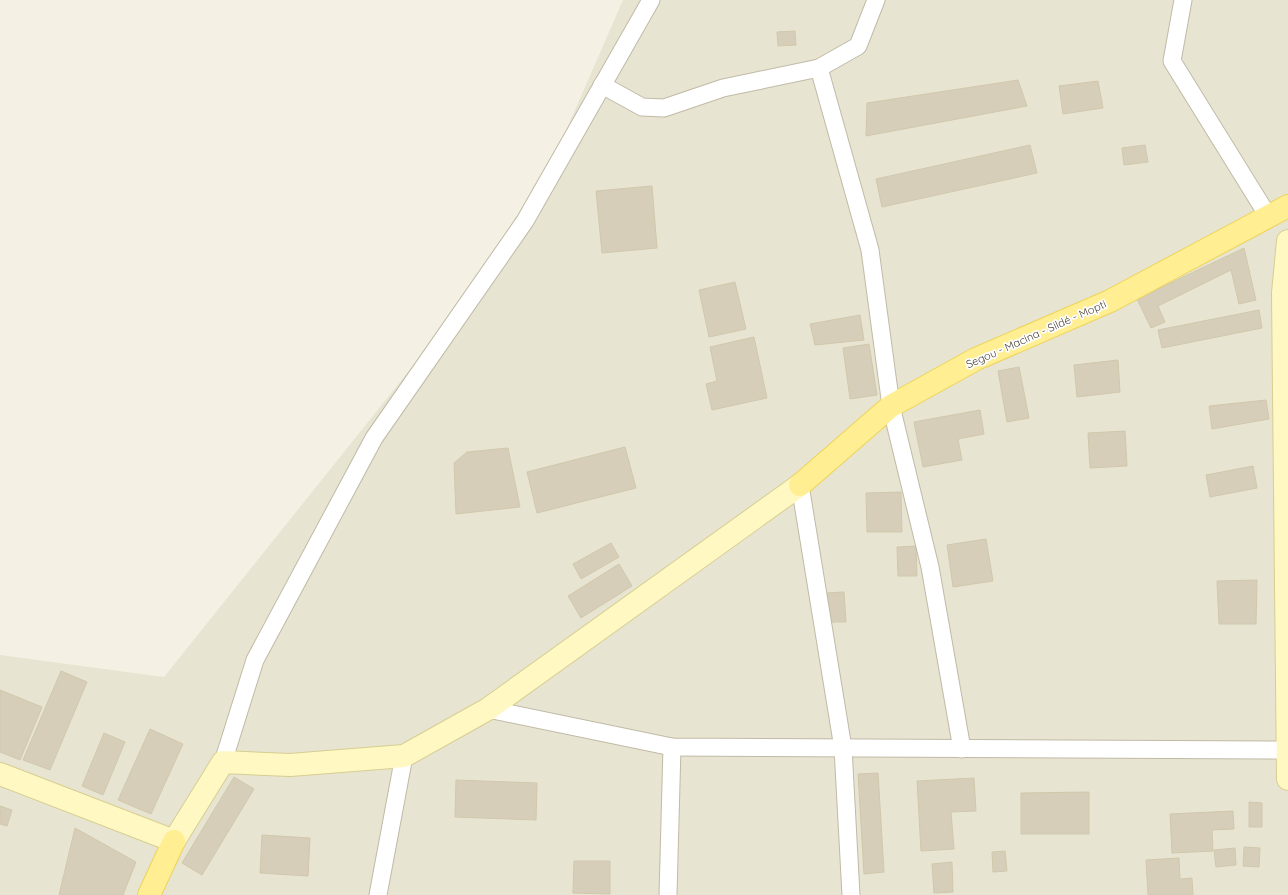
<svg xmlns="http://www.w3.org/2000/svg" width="1288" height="895" font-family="Quicksand,sans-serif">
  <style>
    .residential { fill: #e8e4d2 }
    .building { fill: #d6ceb9; stroke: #d1c8ab }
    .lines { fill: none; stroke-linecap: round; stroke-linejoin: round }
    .street-casing { stroke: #c0baa6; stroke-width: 19 }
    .secondary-casing { stroke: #d7ce90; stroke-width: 24 }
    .primary-casing { stroke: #edd458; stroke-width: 24 }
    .street { stroke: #fff; stroke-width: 17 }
    .secondary { stroke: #fff8c3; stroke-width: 22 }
    .primary { stroke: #ffee92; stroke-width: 22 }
    .labels { text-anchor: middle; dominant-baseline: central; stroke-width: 3.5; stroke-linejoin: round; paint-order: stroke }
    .street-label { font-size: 11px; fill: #464133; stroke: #fff }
  </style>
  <rect width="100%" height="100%" fill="#f4f1e4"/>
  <polygon class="residential" points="623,0 1288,0 1288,895 0,895 0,655 164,677 472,292 554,158"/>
  <g class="building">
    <polygon points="795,31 796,45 778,46 777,32"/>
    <polygon points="1018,80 1027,106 866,136 867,103"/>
    <polygon points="1098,81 1103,108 1063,114 1059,86"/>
    <polygon points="1030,145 1037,173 882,207 876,179"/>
    <polygon points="1145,145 1148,162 1124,165 1122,148"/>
    <polygon points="652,186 657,248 602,253 596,191"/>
    <polygon points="1244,248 1256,300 1239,304 1231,270 1158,306 1165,322 1151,328 1137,299"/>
    <polygon points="735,282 746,329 709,337 699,290"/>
    <polygon points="1259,310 1262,328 1162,348 1158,330"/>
    <polygon points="860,315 864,340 815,345 810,324"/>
    <polygon points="754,337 767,398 712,410 706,384 717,381 710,347"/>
    <polygon points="869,344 877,395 850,399 843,348"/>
    <polygon points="1118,360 1120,392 1077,397 1074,365"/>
    <polygon points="1019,367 1029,418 1007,422 998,371"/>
    <polygon points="1266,400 1269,419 1212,429 1209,406"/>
    <polygon points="980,410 984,434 958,439 962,460 923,467 914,422"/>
    <polygon points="1125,431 1127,466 1090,468 1088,433"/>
    <polygon points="625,447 636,488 537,513 527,472"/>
    <polygon points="508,448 520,507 456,514 454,463 467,452"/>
    <polygon points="1253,466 1257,488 1210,497 1206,475"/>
    <polygon points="901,492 902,532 867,532 866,493"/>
    <polygon points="986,539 993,581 953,587 947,545"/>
    <polygon points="611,543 619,557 581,579 573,564"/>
    <polygon points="916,546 917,576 898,576 897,547"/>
    <polygon points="619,564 632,586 581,618 568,596"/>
    <polygon points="1257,580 1256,624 1219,624 1217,581"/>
    <polygon points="844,592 846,622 827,622 826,593"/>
    <polygon points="61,671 87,682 50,770 23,760"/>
    <polygon points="0,690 42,707 20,760 0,752"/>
    <polygon points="150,729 183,744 151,814 118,800"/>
    <polygon points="104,733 125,742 103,795 82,786"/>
    <polygon points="878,773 884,872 864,874 858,774"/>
    <polygon points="234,777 254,789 202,875 182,863"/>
    <polygon points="974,778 976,811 951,812 954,849 921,851 917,781"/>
    <polygon points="456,780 537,783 536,820 455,817"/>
    <polygon points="1089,792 1089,834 1021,834 1021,793"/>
    <polygon points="1249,802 1262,803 1262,827 1249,827"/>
    <polygon points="0,806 12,810 7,826 0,824"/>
    <polygon points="1233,811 1234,829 1212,830 1213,851 1172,853 1170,814"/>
    <polygon points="75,828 136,862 123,895 59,895"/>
    <polygon points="262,835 310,838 308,876 260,873"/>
    <polygon points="1244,847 1260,848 1259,867 1243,866"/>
    <polygon points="1235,848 1236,865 1216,867 1214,850"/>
    <polygon points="1005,851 1007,871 993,872 992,852"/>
    <polygon points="1179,858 1180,879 1192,878 1193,895 1148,895 1146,860"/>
    <polygon points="574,861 610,861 610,894 573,893"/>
    <polygon points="952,862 953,892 934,893 932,864"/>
  </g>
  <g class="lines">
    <defs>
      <g id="street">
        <polyline points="1183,0 1172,61 1268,216"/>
        <polyline points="819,68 870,250 891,406 930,567 962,749"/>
        <polyline points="602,85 642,107 664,108 723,88 819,68 858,46 876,0"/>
        <polyline points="800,485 843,748 851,895"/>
        <polyline points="488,709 672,747 1288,750"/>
        <polyline points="223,762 255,660 374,438 525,221 651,0"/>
        <polyline points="378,895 404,756"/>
        <polyline points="668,895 672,747"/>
      </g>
      <g id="secondary">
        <polyline points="1288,241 1283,293 1288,779"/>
        <polyline points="0,774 174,841 223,762 290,765 404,756 488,709 800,485"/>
      </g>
      <g id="primary">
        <polyline points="800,485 891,406 976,359 1110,301 1288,206"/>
        <polyline points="149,895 174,841"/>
      </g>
    </defs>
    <use href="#street" class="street-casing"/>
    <use href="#secondary" class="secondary-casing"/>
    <use href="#primary" class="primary-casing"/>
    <use href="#street" class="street"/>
    <use href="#secondary" class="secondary"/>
    <use href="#primary" class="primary"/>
  </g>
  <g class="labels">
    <g class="street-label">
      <text transform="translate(1036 334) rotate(-24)">Segou - Macina - Sildé - Mopti</text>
    </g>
  </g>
</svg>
